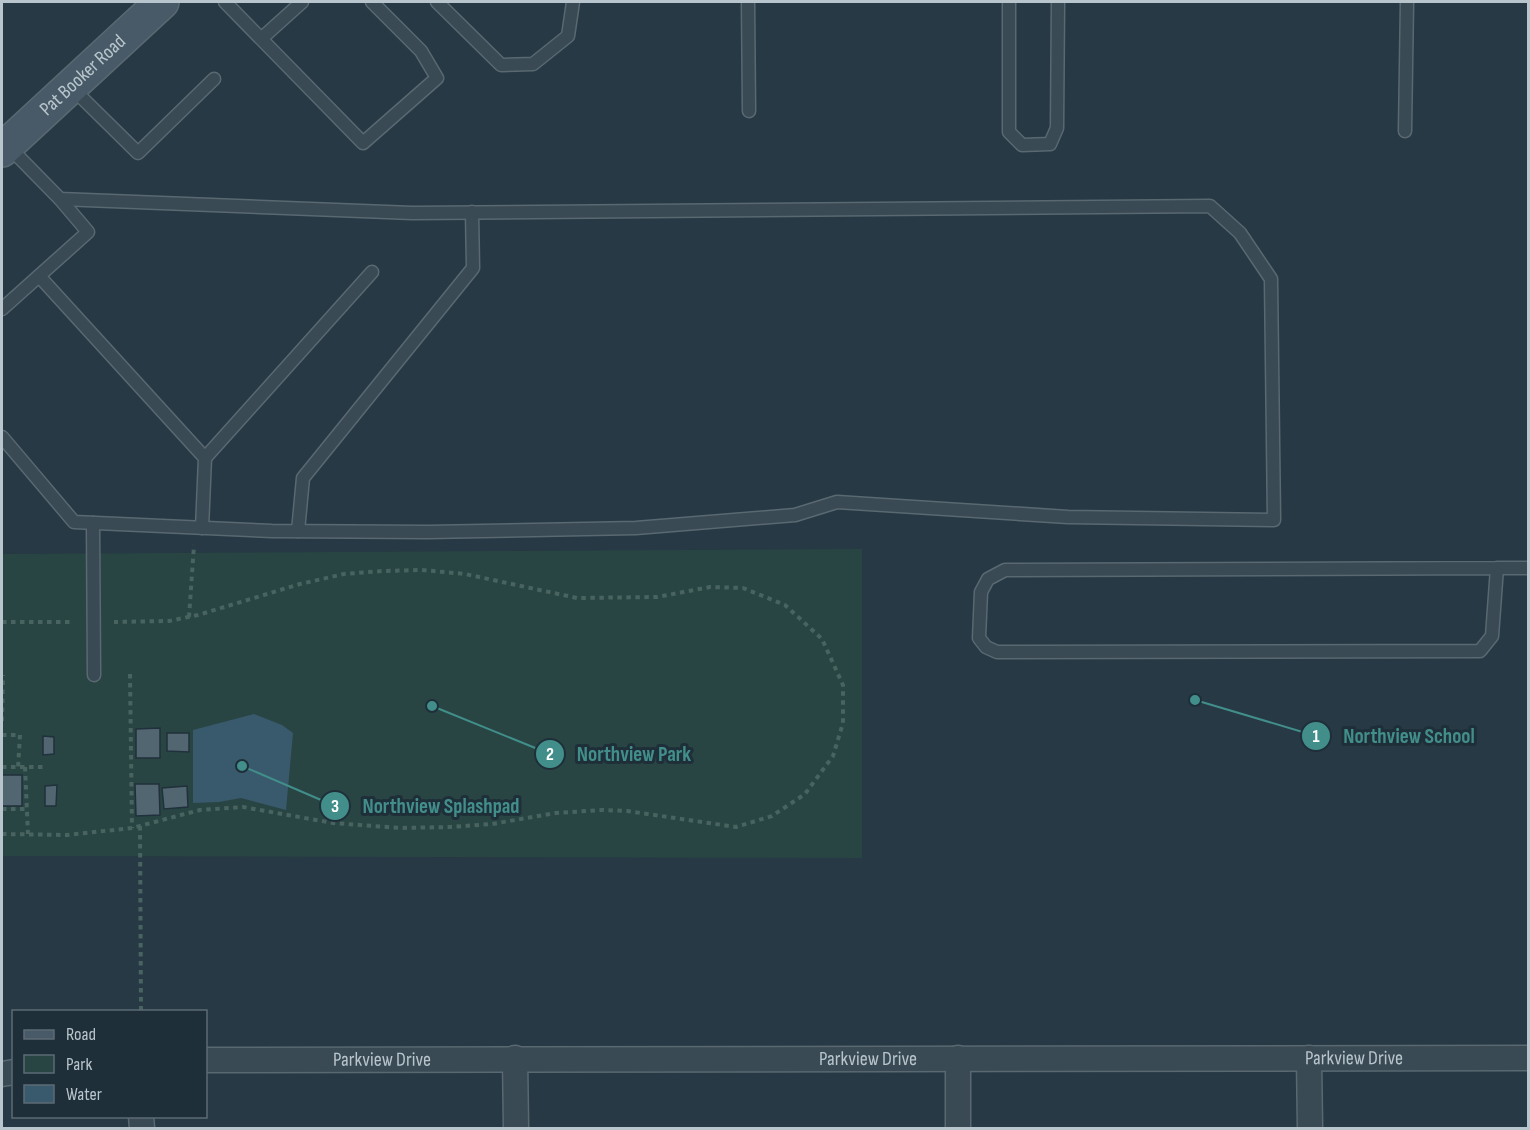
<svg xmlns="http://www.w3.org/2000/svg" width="1530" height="1130" font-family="'Sofia Sans Condensed',sans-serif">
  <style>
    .green { fill: #284543 }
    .water { fill: #39596c }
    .building { fill: #526672; stroke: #21313b; stroke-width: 1.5 }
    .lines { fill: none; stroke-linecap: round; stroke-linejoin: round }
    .service-casing { stroke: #596871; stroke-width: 15 }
    .minor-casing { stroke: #596871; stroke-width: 27 }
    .secondary-casing { stroke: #596871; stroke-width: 36 }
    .path { stroke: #486360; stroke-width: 4; stroke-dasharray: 4.5 4.5; stroke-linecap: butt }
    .service { stroke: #3a4a54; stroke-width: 12 }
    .minor { stroke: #3a4a54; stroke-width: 24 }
    .secondary { stroke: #485a67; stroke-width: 33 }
    .labels { text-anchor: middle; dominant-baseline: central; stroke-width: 6; stroke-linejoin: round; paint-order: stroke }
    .street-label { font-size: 20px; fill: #b8c5cd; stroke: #1f2f39 }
    .leader { fill: none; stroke: #428e8a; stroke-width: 2 }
    .callout-dot { fill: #428e8a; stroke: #1f2f39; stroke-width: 2 }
    .mark-label { font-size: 18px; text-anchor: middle; font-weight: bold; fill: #fff }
    .callout-label { font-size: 21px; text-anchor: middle; font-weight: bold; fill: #428e8a; stroke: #1f2f39; stroke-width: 6; stroke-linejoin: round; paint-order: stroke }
  </style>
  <rect width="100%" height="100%" fill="#263944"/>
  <polygon class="green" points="862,549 862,858 2,856 2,557 4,554"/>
  <polygon class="water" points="254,714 282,725 293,733 286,810 241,798 219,802 193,803 193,730"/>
  <g class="building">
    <polygon points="160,728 160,758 136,758 136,729"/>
    <polygon points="167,733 189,733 189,752 167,751"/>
    <polygon points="43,736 54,737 54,754 43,755"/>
    <rect x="2" y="775" width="20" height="31"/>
    <polygon points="135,784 159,784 160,815 136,816"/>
    <polygon points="57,785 56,806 45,806 45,786"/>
    <polygon points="187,786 188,807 164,809 162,788"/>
  </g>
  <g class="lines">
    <defs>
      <g id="service">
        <polyline points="225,2 363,143 437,78 421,51 372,2"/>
        <polyline points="437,2 501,65 533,64 568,36 573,2"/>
        <polyline points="748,2 749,111"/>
        <polyline points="1009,2 1009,132 1022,145 1050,144 1057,128 1058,2"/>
        <polyline points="262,38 302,2"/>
        <polyline points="71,87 138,153 214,79"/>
        <polyline points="1405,131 1407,2"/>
        <polyline points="39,276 205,458 202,528"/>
        <polyline points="2,309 88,232 60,199"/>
        <polyline points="2,437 74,522 272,531 428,532 636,528 795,515 837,502 1068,517 1274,520 1271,279 1240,233 1210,206 412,213 60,199 8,146"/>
        <polyline points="205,458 372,272"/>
        <polyline points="93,523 94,675"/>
        <polyline points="298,531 303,478 473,268 472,212"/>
        <polyline points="1497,568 1492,636 1480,651 997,652 986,647 979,638 981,592 988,579 1005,570 1497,568 1528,568"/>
      </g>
      <g id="minor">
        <polyline points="515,1058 516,1128"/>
        <polyline points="958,1058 958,1128"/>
        <polyline points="1309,1058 1310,1128"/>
        <path id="s1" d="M206,1060L1528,1058"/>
        <polyline points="2,1074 14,1072"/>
        <polyline points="141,1116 142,1128"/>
      </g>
      <g id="secondary">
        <path id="s2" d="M2,150L162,2"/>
      </g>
    </defs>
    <use href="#service" class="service-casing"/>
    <use href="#minor" class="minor-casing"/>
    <use href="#secondary" class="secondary-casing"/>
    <g class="path">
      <polyline points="189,617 194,545"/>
      <polyline points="2,622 73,622"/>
      <polyline points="130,674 132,828"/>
      <polyline points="2,721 3,675"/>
      <polyline points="2,735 20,735 18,768"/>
      <polyline points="2,767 44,767"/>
      <polyline points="25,767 28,834"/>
      <polyline points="2,809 27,809"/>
      <polyline points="140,826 141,1012"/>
      <polyline points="2,834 67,835 132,828 200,810 243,807 333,823 400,828 450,827 492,824 556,813 602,810 627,811 736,827 772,816 805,794 833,756 843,723 843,685 822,639 785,605 743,588 710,587 657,597 577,598 465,574 422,570 382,571 344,574 300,584 198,615 169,621 114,622"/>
    </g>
    <use href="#service" class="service"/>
    <use href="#minor" class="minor"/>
    <use href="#secondary" class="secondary"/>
  </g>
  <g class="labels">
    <g class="street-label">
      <text stroke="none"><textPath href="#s2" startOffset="110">Pat Booker Road</textPath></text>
      <text stroke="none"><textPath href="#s1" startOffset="662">Parkview Drive</textPath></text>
      <text stroke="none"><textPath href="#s1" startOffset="1148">Parkview Drive</textPath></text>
      <text stroke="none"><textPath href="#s1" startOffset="176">Parkview Drive</textPath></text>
    </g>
  </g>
  <path class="leader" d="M1195 700L1316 736M432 706L550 754M242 766L335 806"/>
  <g class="callout-dot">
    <circle cx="1195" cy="700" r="6"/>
    <circle cx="432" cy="706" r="6"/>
    <circle cx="242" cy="766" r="6"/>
    <circle cx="1316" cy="736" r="15"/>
    <circle cx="550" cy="754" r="15"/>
    <circle cx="335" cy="806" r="15"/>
  </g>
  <g class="mark-label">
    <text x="1316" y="742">1</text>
    <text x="550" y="760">2</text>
    <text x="335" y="812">3</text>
  </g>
  <g class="callout-label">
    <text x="1409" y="743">Northview School</text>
    <text x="634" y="761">Northview Park</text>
    <text x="441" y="813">Northview Splashpad</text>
  </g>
  <rect width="1530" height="1130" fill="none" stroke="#b8c5cd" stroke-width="6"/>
  <rect x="12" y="1010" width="195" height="108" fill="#1f2f39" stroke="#5c6b74" stroke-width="1.5"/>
  <rect x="24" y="1030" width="30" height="9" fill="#485a67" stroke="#5c6b74" stroke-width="1.5"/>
  <text x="66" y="1040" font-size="18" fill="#b8c5cd">Road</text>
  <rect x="24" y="1055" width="30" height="18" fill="#284543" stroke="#5c6b74" stroke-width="1.5"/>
  <text x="66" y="1070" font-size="18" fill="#b8c5cd">Park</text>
  <rect x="24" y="1085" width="30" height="18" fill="#39596c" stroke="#5c6b74" stroke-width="1.5"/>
  <text x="66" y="1100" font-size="18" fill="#b8c5cd">Water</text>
</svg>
